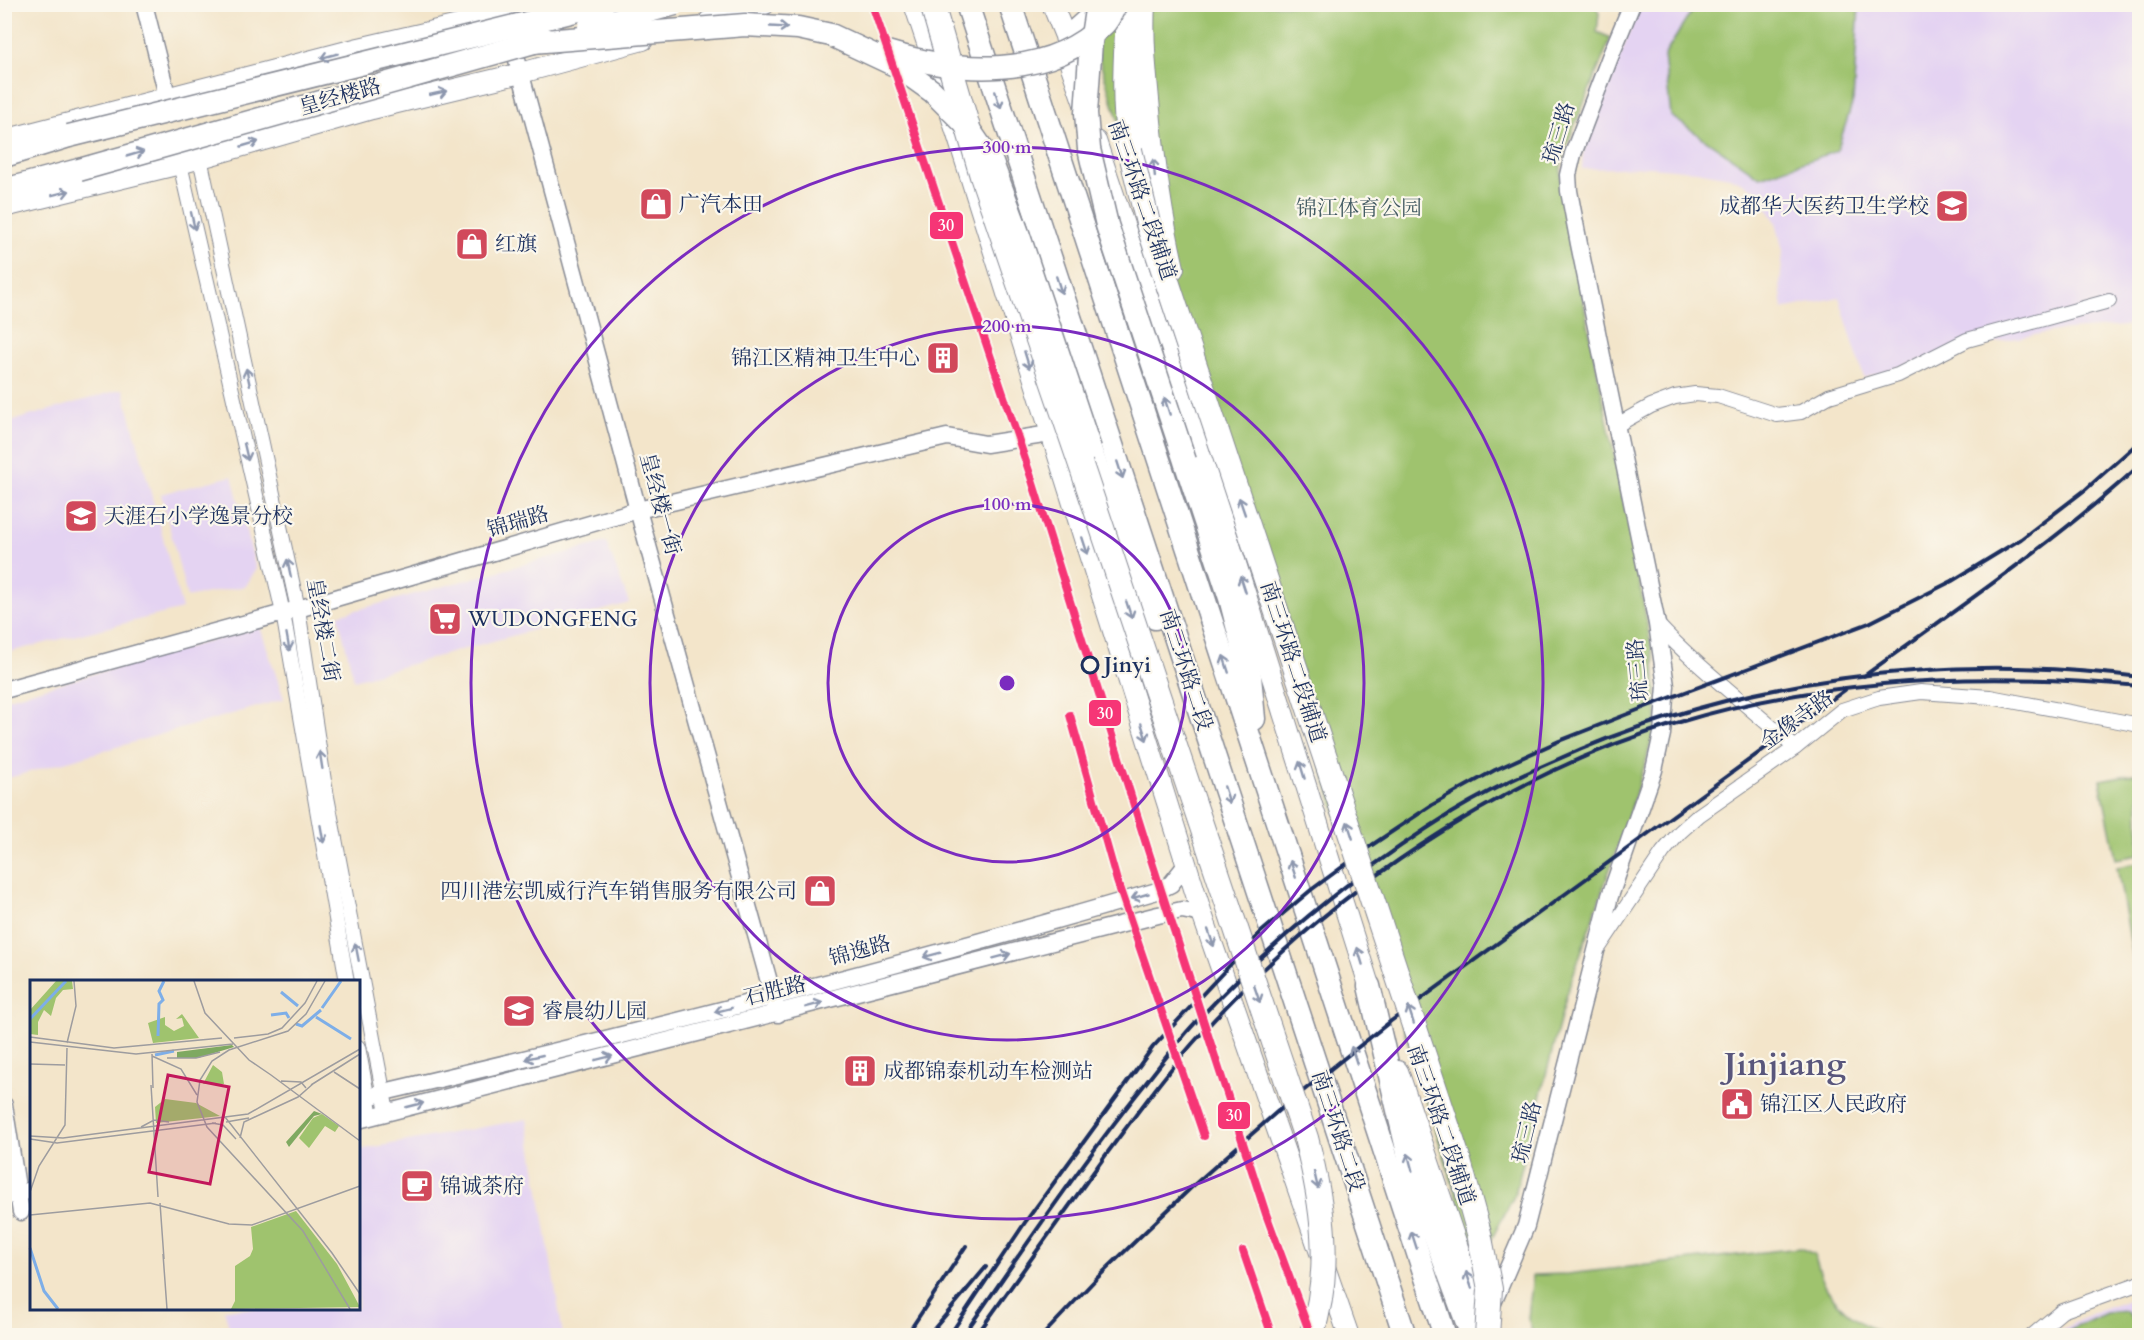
<svg xmlns="http://www.w3.org/2000/svg" width="2144" height="1340" font-family="Cardo,'Noto Serif SC',serif">
  <style>
    .built { fill: #e4d3f2 }
    .green { fill: #9fc36e; stroke: #5d7966; stroke-width: 1.5 }
    .lines { fill: none; stroke-linecap: round; stroke-linejoin: round }
    .minor-casing { stroke: #878a94; stroke-width: 16 }
    .tertiary-casing { stroke: #878a94; stroke-width: 19 }
    .secondary-casing { stroke: #878a94; stroke-width: 22 }
    .trunk-casing { stroke: #878a94; stroke-width: 25 }
    .motorway-casing { stroke: #878a94; stroke-width: 26 }
    .minor { stroke: #fff; stroke-width: 14 }
    .tertiary { stroke: #fff; stroke-width: 16 }
    .secondary { stroke: #fff; stroke-width: 20 }
    .trunk { stroke: #fff; stroke-width: 22 }
    .motorway { stroke: #fff; stroke-width: 24 }
    .rail { stroke: #1b2f5e; stroke-width: 4 }
    .trunk-bridge-casing { stroke: #878a94; stroke-width: 25; stroke-linecap: butt }
    .motorway-bridge-casing { stroke: #878a94; stroke-width: 26; stroke-linecap: butt }
    .trunk-bridge { stroke: #fff; stroke-width: 22 }
    .motorway-bridge { stroke: #fff; stroke-width: 24 }
    .metro-1-casing { stroke: #fbf7ec; stroke-width: 12 }
    .metro-1 { stroke: #f63676; stroke-width: 8 }
    .oneway { stroke: #8d97ae }
    .ring { fill: none; stroke: #7b2cbf; stroke-width: 3 }
    .stop-dot { fill: #fbf7ec; stroke: #1b2f5e; stroke-width: 3 }
    .labels { text-anchor: middle; dominant-baseline: central; stroke-width: 4.5; stroke-linejoin: round; paint-order: stroke }
    .street-label { font-size: 21px; fill: #1b2f5e; stroke: #fbf7ec }
    .poi-label { font-size: 21px; fill: #1b2f5e; stroke: #fbf7ec; text-anchor: start }
    .park-label { font-size: 21px; fill: #435b63; stroke: #fbf7ec }
    .stop-label { font-size: 21px; font-weight: bold; fill: #1b2f5e; stroke: #fbf7ec; text-anchor: start }
    .town-label { font-size: 33px; font-weight: bold; fill: #59567c; stroke: #fbf7ec }
    .inset-river { fill: none; stroke: #7daee8; stroke-width: 3 }
    .inset-road { fill: none; stroke: #9d9c9f; stroke-width: 1.5 }
    .view { fill: #c2185b; fill-opacity: 0.15; stroke: #c2185b; stroke-width: 3 }
    .inset-edge { fill: none; stroke: #1b2f5e; stroke-width: 3 }
    .centre { fill: #7b2cbf; stroke: #fbf7ec; stroke-width: 3 }
    .ring-label { font-size: 18px; text-anchor: middle; font-weight: bold; fill: #7b2cbf; stroke: #fbf7ec; stroke-width: 4.5; stroke-linejoin: round; paint-order: stroke }
    .line-badge { stroke: #fbf7ec; stroke-width: 2 }
    .badge-label { font-size: 16px; text-anchor: middle; font-weight: bold; fill: #fff }
  </style>
  <rect width="100%" height="100%" fill="#fbf7ec"/>
  <filter id="ink" filterUnits="userSpaceOnUse"><feTurbulence type="fractalNoise" baseFrequency=".0167" numOctaves="2"/><feDisplacementMap in="SourceGraphic" scale="12" xChannelSelector="R" yChannelSelector="G"/><feConvolveMatrix kernelMatrix="1 2 1 2 8 2 1 2 1" color-interpolation-filters="sRGB"/></filter>
  <filter id="wash" filterUnits="userSpaceOnUse"><feTurbulence type="fractalNoise" baseFrequency=".008" numOctaves="4" result="noise"/><feDisplacementMap in="SourceGraphic" scale="24" xChannelSelector="R" yChannelSelector="G"/><feGaussianBlur stdDeviation="1.35" result="paint"/><feColorMatrix in="noise" values="0 0 0 0 0 0 0 0 0 0 0 0 0 0 0 0 0 1.4 0 .05"/><feComposite in="paint" operator="in"/></filter>
  <g filter="url(#wash)">
    <rect width="100%" height="100%" fill="#f3e5ca"/>
    <g class="built">
      <polygon points="1640,5 2139,5 2139,325 2056,331 1962,348 1864,378 1839,297 1783,309 1780,284 1783,251 1776,222 1755,189 1730,177 1697,171 1650,167 1582,169 1583,153"/>
      <polygon points="123,389 182,609 5,653 5,423"/>
      <polygon points="232,476 256,569 246,586 187,597 161,494"/>
      <polygon points="606,542 629,603 354,680 338,615"/>
      <polygon points="260,627 284,699 5,779 5,699"/>
      <polygon points="527,1119 563,1335 231,1335 224,1309 358,1308 359,1150"/>
      <polygon points="2139,1296 2139,1335 2048,1336 2094,1313"/>
    </g>
    <g class="green">
      <polygon points="1696,4 1859,5 1853,101 1837,151 1760,177 1671,116 1664,56"/>
      <polygon points="1082,5 1595,5 1599,13 1597,32 1611,38 1567,144 1561,163 1561,189 1637,568 1654,661 1657,716 1647,758 1630,811 1568,990 1515,1194 1478,1265"/>
      <polygon points="2139,773 2139,855 2116,859 2100,780"/>
      <polygon points="2139,863 2140,863 2139,989 2117,867"/>
      <path d="M1800,1248L1814,1254C1818,1266 1821,1279 1827,1289C1838,1308 1866,1328 1885,1335H1533L1528,1318L1533,1275L1567,1274Z"/>
      <polygon points="2126,1311 2139,1328 2139,1335 2059,1335 2106,1313"/>
    </g>
  </g>
  <g filter="url(#ink)">
    <g class="lines">
      <defs>
        <g id="minor">
          <polyline points="200,158 298,609 324,781 387,1112"/>
          <polyline points="180,164 283,613 347,982"/>
          <polyline points="1617,425 1651,406 1675,397 1695,394 1718,396 1777,415 1801,412 1829,396 1898,375 1967,340 2109,301"/>
          <path d="M1657,624C1699,669 1750,706 1795,748"/>
          <polyline points="1600,946 1663,852 1680,832 1699,815 1795,748 1842,710 1879,698 1921,692 1990,697 2140,725"/>
          <polyline points="358,1047 371,1116"/>
          <polyline points="2032,1336 2062,1311 2140,1283"/>
        </g>
        <g id="tertiary">
          <polyline points="144,4 168,99"/>
          <polyline points="502,4 638,510 778,1014"/>
          <polyline points="1065,36 1098,6"/>
          <polyline points="4,690 298,609 638,510 947,437 986,444 1050,434"/>
          <path d="M358,1101L384,1092C643,1032 901,966 1157,891L1171,884L1186,865"/>
          <polyline points="4,1105 21,1212"/>
          <polyline points="358,1120 1158,915 1182,910 1202,914"/>
          <polyline points="4,1197 32,1190"/>
          <polyline points="1493,1303 1526,1226 1610,896 1654,770 1662,734 1666,686 1657,624 1579,244 1569,191 1568,175 1573,154 1610,57 1632,4"/>
        </g>
        <g id="secondary">
          <polyline points="914,4 949,109 1202,914 1349,1336"/>
          <polyline points="1052,4 1065,36 1069,61 1085,107"/>
          <polyline points="709,21 765,4"/>
          <polyline points="4,140 359,48 550,4"/>
          <polyline points="1096,141 1215,497 1374,1001"/>
          <polyline points="4,207 180,164 372,109 521,73 643,40"/>
          <polyline points="1398,1071 1486,1330"/>
        </g>
        <g id="trunk">
          <polyline points="967,4 1405,1336"/>
          <polyline points="1010,4 1445,1336"/>
          <polyline points="4,156 69,136"/>
          <polyline points="4,190 79,170"/>
          <polyline points="1090,449 1138,579 1155,618"/>
          <polyline points="1185,461 1230,598 1250,676 1254,719"/>
          <polyline points="1369,986 1412,1170 1429,1220 1472,1336"/>
        </g>
        <g id="motorway">
          <path d="M1143,4C1141,37 1144,69 1147,100C1152,157 1159,213 1172,268"/>
          <path d="M1128,18C1125,63 1123,106 1130,150"/>
        </g>
      </defs>
      <use href="#minor" class="minor-casing"/>
      <use href="#tertiary" class="tertiary-casing"/>
      <use href="#secondary" class="secondary-casing"/>
      <use href="#trunk" class="trunk-casing"/>
      <use href="#motorway" class="motorway-casing"/>
      <use href="#minor" class="minor"/>
      <use href="#tertiary" class="tertiary"/>
      <use href="#secondary" class="secondary"/>
      <use href="#trunk" class="trunk"/>
      <use href="#motorway" class="motorway"/>
      <g class="rail">
        <path d="M1864,676C1958,608 2054,543 2140,465"/>
        <polyline points="906,1336 966,1246"/>
        <polyline points="928,1336 986,1267"/>
        <polyline points="949,1336 1026,1221 1153,1047 1260,933 1311,890 1372,845 1432,805 1495,770 1559,741 1648,706 1869,623 1952,581 2021,539 2085,490 2140,441"/>
        <path d="M963,1336C1022,1251 1080,1165 1145,1084C1161,1064 1177,1042 1195,1023C1270,943 1358,871 1451,813C1484,793 1519,776 1554,761C1736,678 1942,652 2140,677"/>
        <path d="M976,1336C1019,1276 1062,1216 1105,1156C1136,1115 1167,1071 1202,1033C1326,894 1502,775 1680,722C1828,677 1987,672 2140,686"/>
        <polyline points="1042,1336 1095,1280 1195,1184 1278,1111 1391,1021 1845,690"/>
      </g>
      <defs>
        <g id="trunk-bridge">
          <polyline points="1097,4 1091,42 1086,113 1089,149 1107,225 1185,461"/>
          <polyline points="589,27 675,4"/>
          <polyline points="532,42 745,25 798,28 831,35 897,66 932,91 966,125 992,163 1018,233 1090,449"/>
          <path d="M887,52C957,73 1048,80 1104,24C1109,19 1112,11 1116,4"/>
          <polyline points="69,136 603,4"/>
          <polyline points="79,170 545,39"/>
        </g>
        <g id="motorway-bridge">
          <path d="M932,4L982,176L1084,474L1306,1138C1323,1204 1333,1269 1311,1336"/>
          <polyline points="1130,150 1149,227 1458,1158 1479,1233 1490,1289 1487,1336"/>
        </g>
      </defs>
      <use href="#trunk-bridge" class="trunk-bridge-casing"/>
      <use href="#motorway-bridge" class="motorway-bridge-casing"/>
      <use href="#trunk-bridge" class="trunk-bridge"/>
      <use href="#motorway-bridge" class="motorway-bridge"/>
      <defs>
        <g id="metro-1">
          <polyline points="872,4 1031,477 1148,850 1266,1214 1311,1336"/>
          <polyline points="1070,715 1117,881 1204,1136"/>
          <polyline points="1243,1251 1272,1336"/>
        </g>
      </defs>
      <use href="#metro-1" class="metro-1-casing"/>
      <use href="#metro-1" class="metro-1"/>
    </g>
    <defs><path id="oneway-shaft" d="M-6 0H5M1.5-3L5.5 0L1.5 3" fill="none" stroke-width="1.6" stroke-linecap="round" stroke-linejoin="round" transform="scale(1.5)"/></defs>
    <g class="oneway">
      <use href="#oneway-shaft" transform="translate(779 27) rotate(3)"/>
      <use href="#oneway-shaft" transform="translate(329 56) rotate(165)"/>
      <use href="#oneway-shaft" transform="translate(438 93) rotate(-13)"/>
      <use href="#oneway-shaft" transform="translate(998 100) rotate(72)"/>
      <use href="#oneway-shaft" transform="translate(250 144) rotate(-16)"/>
      <use href="#oneway-shaft" transform="translate(135 154) rotate(-16)"/>
      <use href="#oneway-shaft" transform="translate(1154 168) rotate(-96)"/>
      <use href="#oneway-shaft" transform="translate(61 193) rotate(-14)"/>
      <use href="#oneway-shaft" transform="translate(193 221) rotate(77)"/>
      <use href="#oneway-shaft" transform="translate(1059 285) rotate(72)"/>
      <use href="#oneway-shaft" transform="translate(1027 360) rotate(73)"/>
      <use href="#oneway-shaft" transform="translate(248 377) rotate(-102)"/>
      <use href="#oneway-shaft" transform="translate(1167 406) rotate(-108)"/>
      <use href="#oneway-shaft" transform="translate(246 452) rotate(77)"/>
      <use href="#oneway-shaft" transform="translate(1120 470) rotate(72)"/>
      <use href="#oneway-shaft" transform="translate(1242 506) rotate(-109)"/>
      <use href="#oneway-shaft" transform="translate(1085 546) rotate(72)"/>
      <use href="#oneway-shaft" transform="translate(289 568) rotate(-102)"/>
      <use href="#oneway-shaft" transform="translate(1243 584) rotate(-108)"/>
      <use href="#oneway-shaft" transform="translate(1129 610) rotate(72)"/>
      <use href="#oneway-shaft" transform="translate(288 642) rotate(80)"/>
      <use href="#oneway-shaft" transform="translate(1226 664) rotate(-108)"/>
      <use href="#oneway-shaft" transform="translate(1144 732) rotate(72)"/>
      <use href="#oneway-shaft" transform="translate(321 760) rotate(-99)"/>
      <use href="#oneway-shaft" transform="translate(1302 770) rotate(-107)"/>
      <use href="#oneway-shaft" transform="translate(1227 795) rotate(72)"/>
      <use href="#oneway-shaft" transform="translate(1350 830) rotate(-108)"/>
      <use href="#oneway-shaft" transform="translate(322 834) rotate(80)"/>
      <use href="#oneway-shaft" transform="translate(1293 869) rotate(-108)"/>
      <use href="#oneway-shaft" transform="translate(1140 896) rotate(164)"/>
      <use href="#oneway-shaft" transform="translate(1211 938) rotate(71)"/>
      <use href="#oneway-shaft" transform="translate(357 952) rotate(-101)"/>
      <use href="#oneway-shaft" transform="translate(932 955) rotate(165)"/>
      <use href="#oneway-shaft" transform="translate(1002 956) rotate(-15)"/>
      <use href="#oneway-shaft" transform="translate(1360 956) rotate(-107)"/>
      <use href="#oneway-shaft" transform="translate(1257 994) rotate(71)"/>
      <use href="#oneway-shaft" transform="translate(814 1005) rotate(-15)"/>
      <use href="#oneway-shaft" transform="translate(723 1010) rotate(166)"/>
      <use href="#oneway-shaft" transform="translate(1411 1015) rotate(-108)"/>
      <use href="#oneway-shaft" transform="translate(1354 1055) rotate(-108)"/>
      <use href="#oneway-shaft" transform="translate(534 1057) rotate(167)"/>
      <use href="#oneway-shaft" transform="translate(604 1058) rotate(-14)"/>
      <use href="#oneway-shaft" transform="translate(415 1105) rotate(-14)"/>
      <use href="#oneway-shaft" transform="translate(1410 1162) rotate(-105)"/>
      <use href="#oneway-shaft" transform="translate(1316 1180) rotate(77)"/>
      <use href="#oneway-shaft" transform="translate(1414 1240) rotate(-108)"/>
      <use href="#oneway-shaft" transform="translate(1469 1280) rotate(-109)"/>
    </g>
  </g>
  <g class="ring">
    <circle cx="1007" cy="683" r="179"/>
    <circle cx="1007" cy="683" r="357"/>
    <circle cx="1007" cy="683" r="536"/>
  </g>
  <defs>
    <symbol id="shop-square" viewBox="-11 -11 22 22"><rect x="-9" y="-9" width="18" height="18" rx="4" fill="#d1495b" stroke="#fbf7ec"/><path d="M-5-2.5h2.3a2.7 3.5 0 0 1 5.4 0H5L5.5 6h-11ZM-1.5-2.5h3a1.5 2.3 0 0 0-3 0Z" fill="#fff"/></symbol>
    <symbol id="university-square" viewBox="-11 -11 22 22"><rect x="-9" y="-9" width="18" height="18" rx="4" fill="#d1495b" stroke="#fbf7ec"/><path d="M0-5L7-2L0 1L-7-2ZM-4 1L0 2.5L4 1V4Q0 6-4 4Z" fill="#fff"/></symbol>
    <symbol id="building-square" viewBox="-11 -11 22 22"><rect x="-9" y="-9" width="18" height="18" rx="4" fill="#d1495b" stroke="#fbf7ec"/><path d="M-4-6H4V6H1V3H-1V6H-4ZM-2.5-4.3h1.7v1.8h-1.7ZM.8-4.3h1.7v1.8H.8ZM-2.5-1h1.7V.8h-1.7ZM.8-1h1.7V.8H.8Z" fill="#fff"/></symbol>
    <symbol id="school-square" viewBox="-11 -11 22 22"><rect x="-9" y="-9" width="18" height="18" rx="4" fill="#d1495b" stroke="#fbf7ec"/><path d="M0-5L7-2L0 1L-7-2ZM-4 1L0 2.5L4 1V4Q0 6-4 4Z" fill="#fff"/></symbol>
    <symbol id="supermarket-square" viewBox="-11 -11 22 22"><rect x="-9" y="-9" width="18" height="18" rx="4" fill="#d1495b" stroke="#fbf7ec"/><path d="M-6-5.5h2.5l.6 2H6L4.5 2H-2.5L-4.4-4H-6ZM-1.5 3.2a1.3 1.3 0 1 0 .1 0ZM3 3.2a1.3 1.3 0 1 0 .1 0Z" fill="#fff"/></symbol>
    <symbol id="civic-square" viewBox="-11 -11 22 22"><rect x="-9" y="-9" width="18" height="18" rx="4" fill="#d1495b" stroke="#fbf7ec"/><path d="M-.6-6.5H3V-4.5H.6V-3L4-1V1h2V6H-6V1h2V-1L-.6-3ZM-1.2 2.5V6h2.4V2.5Z" fill="#fff"/></symbol>
    <symbol id="cafe-square" viewBox="-11 -11 22 22"><rect x="-9" y="-9" width="18" height="18" rx="4" fill="#d1495b" stroke="#fbf7ec"/><path d="M-5.5-4.5H6V0H3Q3 3.5 0 3.5H-2.5Q-5.5 3.5-5.5 0ZM3-3.2v2h1.7v-2ZM-6 4.5H4V6H-6Z" fill="#fff"/></symbol>
  </defs>
  <g fill-rule="evenodd">
    <use href="#shop-square" x="637" y="185" width="38" height="38"/>
    <use href="#university-square" x="1933" y="187" width="38" height="38"/>
    <use href="#shop-square" x="453" y="225" width="38" height="38"/>
    <use href="#building-square" x="924" y="339" width="38" height="38"/>
    <use href="#school-square" x="62" y="497" width="38" height="38"/>
    <use href="#supermarket-square" x="426" y="600" width="38" height="38"/>
    <use href="#shop-square" x="801" y="872" width="38" height="38"/>
    <use href="#school-square" x="500" y="992" width="38" height="38"/>
    <use href="#building-square" x="841" y="1052" width="38" height="38"/>
    <use href="#civic-square" x="1718" y="1085" width="38" height="38"/>
    <use href="#cafe-square" x="398" y="1167" width="38" height="38"/>
  </g>
  <circle class="stop-dot" cx="1090" cy="665" r="8"/>
  <g class="labels">
    <g class="street-label">
      <text transform="translate(340 97) rotate(-16)">皇经楼路</text>
      <text transform="translate(1559 133) rotate(-73)">琉三路</text>
      <text transform="translate(1142 200) rotate(71)">南三环路二段辅道</text>
      <text transform="translate(660 504) rotate(75)">皇经楼一街</text>
      <text transform="translate(518 522) rotate(-16)">锦瑞路</text>
      <text transform="translate(323 630) rotate(80)">皇经楼二街</text>
      <text transform="translate(1293 662) rotate(72)">南三环路二段辅道</text>
      <text transform="translate(1186 670) rotate(72)">南三环路二段</text>
      <text transform="translate(1638 670) rotate(-95)">琉三路</text>
      <text transform="translate(1797 720) rotate(-36)">金像寺路</text>
      <text transform="translate(860 951) rotate(-15)">锦逸路</text>
      <text transform="translate(775 991) rotate(-14)">石胜路</text>
      <text transform="translate(1441 1125) rotate(71)">南三环路二段辅道</text>
      <text transform="translate(1338 1131) rotate(72)">南三环路二段</text>
      <text transform="translate(1527 1132) rotate(-76)">琉三路</text>
    </g>
    <g class="poi-label">
      <text x="679" y="204">广汽本田</text>
      <text x="1929" y="206" text-anchor="end">成都华大医药卫生学校</text>
      <text x="495" y="244">红旗</text>
      <text x="920" y="358" text-anchor="end">锦江区精神卫生中心</text>
      <text x="104" y="516">天涯石小学逸景分校</text>
      <text x="468" y="619">WUDONGFENG</text>
      <text x="797" y="891" text-anchor="end">四川港宏凯威行汽车销售服务有限公司</text>
      <text x="542" y="1011">睿晨幼儿园</text>
      <text x="883" y="1071">成都锦泰机动车检测站</text>
      <text x="1760" y="1104">锦江区人民政府</text>
      <text x="440" y="1186">锦诚茶府</text>
    </g>
    <g class="park-label">
      <text x="1359" y="208">锦江体育公园</text>
    </g>
    <g class="stop-label">
      <text x="1104" y="665">Jinyi</text>
    </g>
    <g class="town-label">
      <text x="1785" y="1064">Jinjiang</text>
    </g>
  </g>
  <g transform="translate(30 980)">
    <rect width="330" height="330" fill="#f3e5ca"/>
    <path d="M26,1H42L43,9L33,10L26,18L21,36L14,30L8,42V55L0,54V30ZM152,34L169,58L123,63L118,43L135,37V45L144,51L154,46L152,38L146,39ZM183,85L192,92L194,104H173ZM135,119L166,123L190,136L126,143L125,127ZM292,134L309,146L305,152L295,146L279,168L269,158L283,138ZM266,231L307,284L330,327L201,329L205,321V286L220,276L223,269L221,247Z" fill="#9fc36e"/>
    <path d="M202,65L204,67L168,78H147V72ZM284,131L292,134L284,136L259,167L256,162Z" fill="#7fa961"/>
    <path class="inset-river" d="M251,12L268,26M292,28L311,1M241,35L256,33L259,38M286,37L321,59M0,39L36,1M266,44L272,46L291,30M128,56L129,24L133,20L129,11L134,1M125,75L144,71M0,268L14,311L28,329"/>
    <path class="inset-road" d="M164,1L175,33L219,80L241,95M295,1L276,34L258,51L199,70L182,81L170,100L167,122L177,147L273,251L320,329M0,57L84,68L192,58M204,58L238,54L252,48L275,23L287,1M0,62L106,74L203,64M37,63L46,26L44,1M122,74L123,108M122,76L151,89L167,115M137,78H166L190,72M0,84L35,85M304,92L330,109M241,95L330,161M251,101L271,102L276,108M121,105L128,217M281,105L330,74M195,137L302,273L330,314M196,142L219,138M182,143L193,145L206,159M111,147L124,140L139,142M0,156L33,158L218,134L330,69M210,158L214,142L268,117L284,103M0,159L27,163L186,143M0,212L9,186L35,145L37,68M130,223L134,279M0,235L120,223L199,244L222,245L330,206M133,274L137,329"/>
    <path class="view" d="M138,95L199,107L180,204L119,192Z"/>
    <rect width="330" height="330" class="inset-edge"/>
  </g>
  <circle cx="1007" cy="683" r="9" class="centre"/>
  <g class="ring-label">
    <text x="1007" y="153">300 m</text>
    <text x="1007" y="332">200 m</text>
    <text x="1007" y="510">100 m</text>
  </g>
  <g class="line-badge">
    <rect x="929" y="211" width="35" height="29" rx="6" fill="#f63676"/>
    <rect x="1088" y="699" width="34" height="28" rx="6" fill="#f63676"/>
    <rect x="1217" y="1101" width="34" height="29" rx="6" fill="#f63676"/>
  </g>
  <g class="badge-label">
    <text x="946" y="231">30</text>
    <text x="1105" y="719">30</text>
    <text x="1234" y="1121">30</text>
  </g>
  <rect width="2144" height="1340" fill="none" stroke="#fbf7ec" stroke-width="24"/>
</svg>
